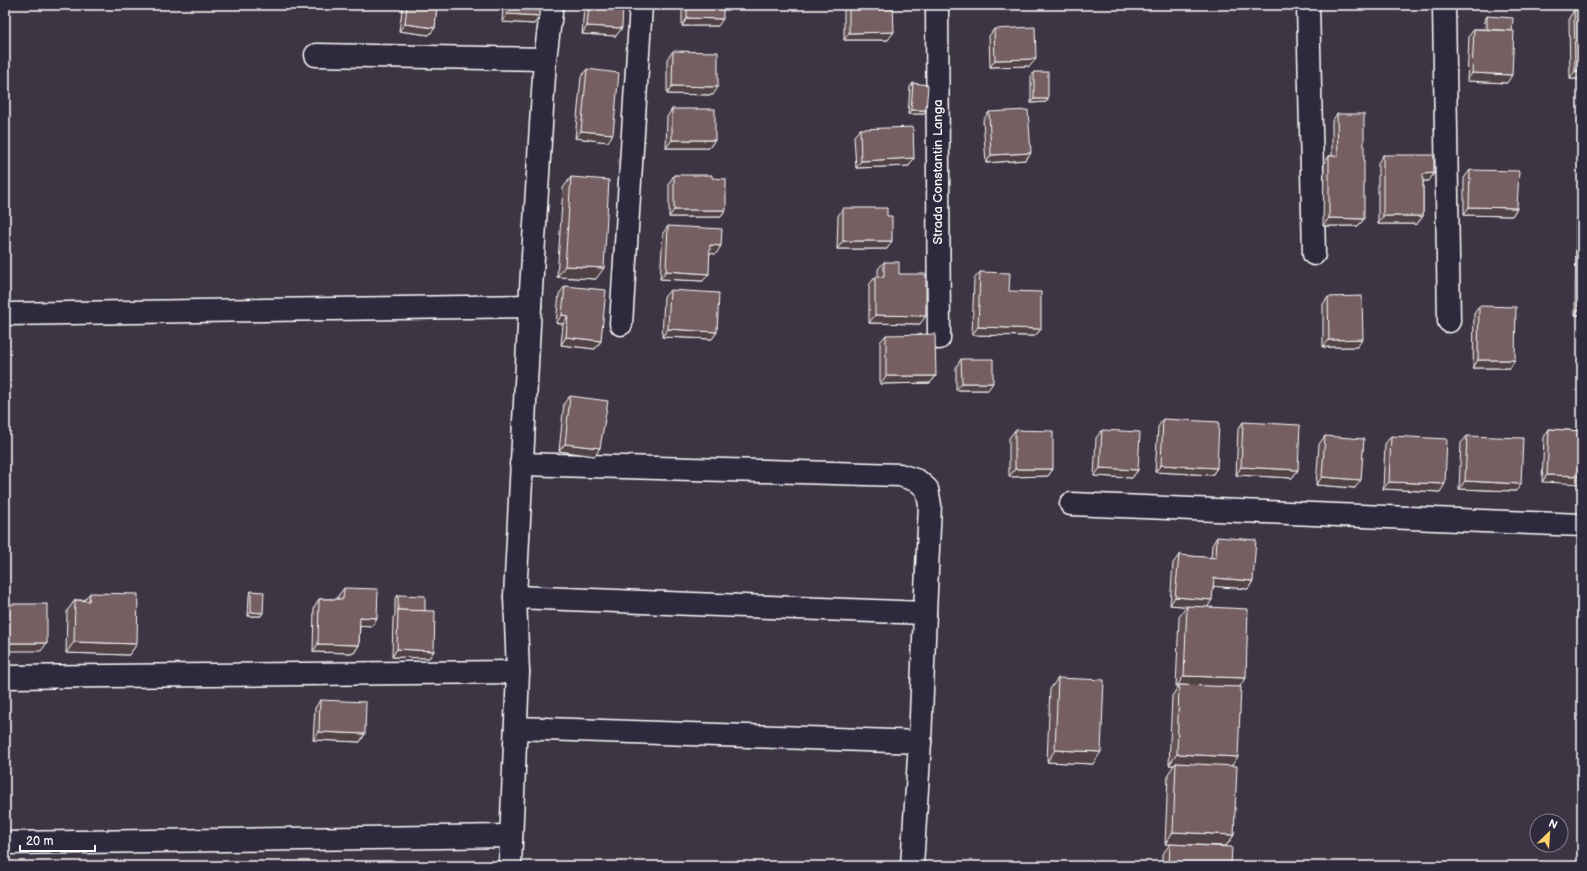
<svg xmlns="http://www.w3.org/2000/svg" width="1587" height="871" font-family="'Balsamiq Sans',sans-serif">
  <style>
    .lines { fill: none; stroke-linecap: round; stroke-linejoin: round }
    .minor-casing { stroke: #fff; stroke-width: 25 }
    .minor { stroke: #2f2a3d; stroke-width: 22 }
    .wall { fill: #645154; stroke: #fff }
    .shaded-wall { fill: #514245; stroke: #fff }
    .building { fill: #745e62; stroke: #fff }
    .labels { text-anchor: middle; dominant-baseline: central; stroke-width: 4; stroke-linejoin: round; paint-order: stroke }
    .street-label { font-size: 13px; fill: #fff; stroke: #2f2a3d }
  </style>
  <rect width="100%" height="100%" fill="#3d3444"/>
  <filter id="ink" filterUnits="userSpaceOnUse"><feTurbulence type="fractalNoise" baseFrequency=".025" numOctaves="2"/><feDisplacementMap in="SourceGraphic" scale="8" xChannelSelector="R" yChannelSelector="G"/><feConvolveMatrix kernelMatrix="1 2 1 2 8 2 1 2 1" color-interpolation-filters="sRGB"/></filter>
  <g filter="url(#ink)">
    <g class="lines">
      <defs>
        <g id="minor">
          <polyline points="937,5 939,338"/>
          <polyline points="1308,5 1314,254"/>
          <polyline points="1444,5 1449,321"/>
          <polyline points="316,55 545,59"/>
          <polyline points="5,314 530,306"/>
          <polyline points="621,324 641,5"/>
          <polyline points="1071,504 1582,525"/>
          <polyline points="515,597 925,613 930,505 927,489 918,481 900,475 521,464"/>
          <polyline points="5,677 518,672"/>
          <polyline points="516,728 920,742"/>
          <polyline points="5,843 511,836"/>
          <polyline points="510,866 518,672 515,597 530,306 545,59 552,5"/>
          <polyline points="912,866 920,742 925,613"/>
        </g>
      </defs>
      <use href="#minor" class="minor-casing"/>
      <use href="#minor" class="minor"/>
    </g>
    <g class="wall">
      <polygon points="403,5 437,5 435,28 429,35 399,31"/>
      <polygon points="503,5 540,5 540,16 534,24 502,22"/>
      <polygon points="584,5 623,5 616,36 582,34"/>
      <polygon points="682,5 723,5 718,26 682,26"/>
      <polygon points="844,5 893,5 888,40 844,40"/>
      <polygon points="1574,10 1582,79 1570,79 1569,18"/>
      <polygon points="1487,16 1507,83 1467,81 1469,36 1474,29 1484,29 1485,20"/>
      <polygon points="994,29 1030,66 990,67 989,36"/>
      <polygon points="673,51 713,95 667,94 667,59"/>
      <polygon points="587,69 608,142 575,138 581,77"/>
      <polygon points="1034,72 1048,99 1046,102 1031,103 1031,76"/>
      <polygon points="913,83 926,110 924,114 908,114 910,87"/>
      <polygon points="672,109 715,140 709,148 666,148 667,117"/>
      <polygon points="989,112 1031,153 1025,160 986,163 983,120"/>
      <polygon points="1337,114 1364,219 1358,226 1323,226 1324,164 1329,156 1332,156 1332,121"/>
      <polygon points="860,129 914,158 909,166 856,168 854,136"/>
      <polygon points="1383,155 1429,181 1423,181 1423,216 1417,224 1378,224 1378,163"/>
      <polygon points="1470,170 1517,208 1512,216 1464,215 1464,178"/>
      <polygon points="674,175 712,178 726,210 721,217 669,217 669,183"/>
      <polygon points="571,177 596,279 557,277 563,188"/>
      <polygon points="843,208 887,249 837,249 838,216"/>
      <polygon points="1582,212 1582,315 1575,315 1576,219"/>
      <polygon points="668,226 716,254 710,253 703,281 660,279 663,233"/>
      <polygon points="884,262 899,274 920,324 869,323 869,285 875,277 878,277 878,269"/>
      <polygon points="980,272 1009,291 1041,329 1035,336 972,335 974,279"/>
      <polygon points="565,286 601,341 595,349 561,345 563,324 556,323 559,294"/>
      <polygon points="670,290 717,332 712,339 662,337 664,297"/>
      <polygon points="1328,297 1357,347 1323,347 1323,304"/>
      <polygon points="1479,306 1515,360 1510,368 1473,368 1474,314"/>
      <polygon points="886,335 936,376 930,383 880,384 880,342"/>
      <polygon points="961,359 988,390 956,390 956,367"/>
      <polygon points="570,396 595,456 559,451 564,403"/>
      <polygon points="1163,419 1217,468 1212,475 1155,472 1158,427"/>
      <polygon points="1243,422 1298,470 1292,478 1236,475 1238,429"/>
      <polygon points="1549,429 1582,431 1542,482 1544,437"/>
      <polygon points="1015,430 1053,469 1048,476 1009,477 1009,438"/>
      <polygon points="1102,430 1138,470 1132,478 1094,476 1096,438"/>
      <polygon points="1325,436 1355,488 1316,485 1319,444"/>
      <polygon points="1391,436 1440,492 1383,489 1385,444"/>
      <polygon points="1467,436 1516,491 1459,489 1461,443"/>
      <polygon points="1217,537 1253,581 1248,589 1214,586 1207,607 1246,678 1239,687 1232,766 1234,835 1226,846 1165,844 1168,774 1174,765 1169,765 1172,696 1178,687 1176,687 1179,617 1187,606 1194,607 1170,605 1173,563 1179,555 1211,558 1212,545"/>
      <polygon points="344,588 377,618 372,626 360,625 359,645 354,653 313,652 314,607 319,599 338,599 338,596"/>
      <polygon points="251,591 261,616 248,616 249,595"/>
      <polygon points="90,593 137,644 129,655 66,653 67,611 75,600 84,600"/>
      <polygon points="398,595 425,611 434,651 429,658 392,657 393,618 395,615 395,599"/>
      <polygon points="1058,678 1093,764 1047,762 1050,689"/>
      <polygon points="320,700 365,734 360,742 313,740 315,708"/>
      <polygon points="1170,844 1231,866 1162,866 1162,855"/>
    </g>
    <g class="shaded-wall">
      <polygon points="507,14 540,16 534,24 502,22"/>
      <polygon points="687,18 723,19 718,26 682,26"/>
      <polygon points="405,24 435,28 429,35 399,31"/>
      <polygon points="587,26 622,28 616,36 582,34"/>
      <polygon points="894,32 888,40 844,40 849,33"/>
      <polygon points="1036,59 1030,66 990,67 995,60"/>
      <polygon points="1575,71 1582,71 1582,79 1570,79"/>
      <polygon points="1472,73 1512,75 1507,83 1467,81"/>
      <polygon points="672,86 718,87 713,95 667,94"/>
      <polygon points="1034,99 1048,99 1046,102 1031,103"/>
      <polygon points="911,110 926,110 924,114 908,114"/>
      <polygon points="581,131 613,134 608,142 575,138"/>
      <polygon points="672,140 715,140 709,148 666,148"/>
      <polygon points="1031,153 1025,160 986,163 991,155"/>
      <polygon points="914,158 909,166 856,168 861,161"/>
      <polygon points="1434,173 1429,181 1418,181 1423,174"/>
      <polygon points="1469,207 1517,208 1512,216 1464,215"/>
      <polygon points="674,210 726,210 721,217 669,217"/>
      <polygon points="1383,216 1423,216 1417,224 1378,224"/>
      <polygon points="1329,218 1364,219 1358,226 1323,226"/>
      <polygon points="843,241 892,241 887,249 837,249"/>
      <polygon points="710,245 721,246 716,254 705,253"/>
      <polygon points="565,266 604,268 596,279 557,277"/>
      <polygon points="666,271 709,274 703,281 660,279"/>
      <polygon points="1580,307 1582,307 1582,315 1575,315"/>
      <polygon points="562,315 568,316 563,324 556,323"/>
      <polygon points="875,315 926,316 920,324 869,323"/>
      <polygon points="978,327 1041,329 1035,336 972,335"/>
      <polygon points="668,329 717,332 712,339 662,337"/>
      <polygon points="566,337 601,341 595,349 561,345"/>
      <polygon points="1363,339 1357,347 1323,347 1329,340"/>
      <polygon points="1478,360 1515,360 1510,368 1473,368"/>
      <polygon points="886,376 936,376 930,383 880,384"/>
      <polygon points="962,383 993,383 988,390 956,390"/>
      <polygon points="565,444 600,448 595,456 559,451"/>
      <polygon points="1161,465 1217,468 1212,475 1155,472"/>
      <polygon points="1241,467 1298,470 1292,478 1236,475"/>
      <polygon points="1100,468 1138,470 1132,478 1094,476"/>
      <polygon points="1015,469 1053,469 1048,476 1009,477"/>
      <polygon points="1547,475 1582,476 1582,484 1542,482"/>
      <polygon points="1322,477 1361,480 1355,488 1316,485"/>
      <polygon points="1465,481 1521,484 1516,491 1459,489"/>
      <polygon points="1389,482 1445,484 1440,492 1383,489"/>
      <polygon points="1214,578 1253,581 1248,589 1209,586"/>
      <polygon points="1175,597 1212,600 1207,608 1170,605"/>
      <polygon points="251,612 263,613 261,616 248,616"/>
      <polygon points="360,617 377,618 372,626 354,625"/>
      <polygon points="74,642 137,644 129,655 66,653"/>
      <polygon points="5,643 47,643 41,651 5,651"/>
      <polygon points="318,644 359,645 354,653 313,652"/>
      <polygon points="397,649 434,651 429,658 392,657"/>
      <polygon points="1184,676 1246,678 1238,689 1179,685 1178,687 1176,687"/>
      <polygon points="319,732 365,734 360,742 313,740"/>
      <polygon points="1055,750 1101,752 1093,764 1047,762"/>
      <polygon points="1177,754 1238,757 1230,768 1176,763 1174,765 1169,765"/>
      <polygon points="1173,832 1234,835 1226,846 1165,844"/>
    </g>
    <g class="building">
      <polygon points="407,5 437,5 435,28 405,24"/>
      <polygon points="508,5 540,5 540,16 507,14"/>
      <polygon points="589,5 623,5 622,28 587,26"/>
      <polygon points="687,5 723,5 723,19 687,18"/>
      <polygon points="849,5 893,5 894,32 849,33"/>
      <polygon points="1574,10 1582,10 1582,71 1575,71"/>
      <polygon points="1487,16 1513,18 1512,31 1487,29"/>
      <polygon points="1035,27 1036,59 995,60 994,29"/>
      <polygon points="1474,29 1514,31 1512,75 1472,73"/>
      <polygon points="673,51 718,52 718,87 672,86"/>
      <polygon points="587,69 619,73 613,134 581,131"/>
      <rect x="1034" y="72" width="14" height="27"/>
      <polygon points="913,83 928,85 926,110 911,110"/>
      <rect x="672" y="109" width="43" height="31"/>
      <polygon points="1028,110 1031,153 991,155 989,112"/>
      <polygon points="1337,114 1364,114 1364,219 1329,218 1329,156 1338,156"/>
      <polygon points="913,127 914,158 861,161 860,129"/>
      <polygon points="1383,155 1434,155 1434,173 1423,174 1423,216 1383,216"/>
      <polygon points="1470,170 1519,171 1517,208 1469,207"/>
      <polygon points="674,175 712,175 712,178 726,179 726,210 674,210"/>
      <polygon points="571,177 609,180 604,268 565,266"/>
      <polygon points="843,208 887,208 887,216 892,216 892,241 843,241"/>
      <polygon points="1582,212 1582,307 1580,307"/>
      <polygon points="668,226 722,229 721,246 710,245 709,274 666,271"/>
      <polygon points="884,262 899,262 899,274 926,274 926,316 875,315 875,277 884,277"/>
      <polygon points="980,272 1010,273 1009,291 1041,292 1041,329 978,327"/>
      <polygon points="565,286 606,290 601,341 566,337 568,316 562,315"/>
      <polygon points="670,290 719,293 717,332 668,329"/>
      <polygon points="1362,296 1363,339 1329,340 1328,297"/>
      <polygon points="1479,306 1516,307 1515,360 1478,360"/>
      <polygon points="935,334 936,376 886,376 886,335"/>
      <polygon points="961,359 993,359 993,383 962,383"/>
      <polygon points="570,396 608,401 600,448 565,444"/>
      <polygon points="1163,419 1219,422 1217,468 1161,465"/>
      <polygon points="1243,422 1300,425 1298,470 1241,467"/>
      <polygon points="1549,429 1582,431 1582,476 1547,475"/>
      <polygon points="1015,430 1053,431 1053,469 1015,469"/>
      <polygon points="1102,430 1140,432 1138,470 1100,468"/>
      <polygon points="1325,436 1364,439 1361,480 1322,477"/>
      <polygon points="1391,436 1447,439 1445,484 1389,482"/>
      <polygon points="1467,436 1523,438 1521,484 1465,481"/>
      <polygon points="1217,537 1256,540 1253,581 1214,578 1212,600 1175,597 1179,555 1216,558"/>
      <polygon points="344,588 378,589 377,618 360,617 359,645 318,644 319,599 343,599"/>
      <polygon points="251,591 264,592 263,613 251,612"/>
      <polygon points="90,593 138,594 137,644 74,642 75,600 89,601"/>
      <polygon points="398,595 425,596 425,611 398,610 398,611"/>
      <rect x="5" y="604" width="42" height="39"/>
      <polygon points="1187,606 1248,609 1246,678 1184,676"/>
      <polygon points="398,610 435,611 434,651 397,649"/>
      <polygon points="1058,678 1104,680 1101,752 1055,750"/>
      <polygon points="1179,685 1241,687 1238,757 1177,754"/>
      <polygon points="320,700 366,702 365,734 319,732"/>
      <polygon points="1176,763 1237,766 1234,835 1173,832"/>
      <polygon points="1170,844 1232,847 1231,866 1169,866"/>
    </g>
  </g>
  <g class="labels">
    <g class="street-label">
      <text transform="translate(938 172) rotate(-90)">Strada Constantin Langa</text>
    </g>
  </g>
  <rect width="1587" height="871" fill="none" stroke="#2f2a3d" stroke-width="20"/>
  <rect x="10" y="10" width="1567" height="851" fill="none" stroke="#fff" stroke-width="1.5" filter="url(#ink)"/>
  <g transform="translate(1549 833) rotate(25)"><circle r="19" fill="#2f2a3d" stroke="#827f8b"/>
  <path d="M0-3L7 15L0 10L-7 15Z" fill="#ffd166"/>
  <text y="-6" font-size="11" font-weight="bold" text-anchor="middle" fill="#ffffff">N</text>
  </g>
  <path d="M20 845v6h75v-6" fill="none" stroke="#ffffff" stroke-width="2"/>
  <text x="26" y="845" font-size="12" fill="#ffffff" stroke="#2f2a3d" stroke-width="3" paint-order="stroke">20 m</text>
</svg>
